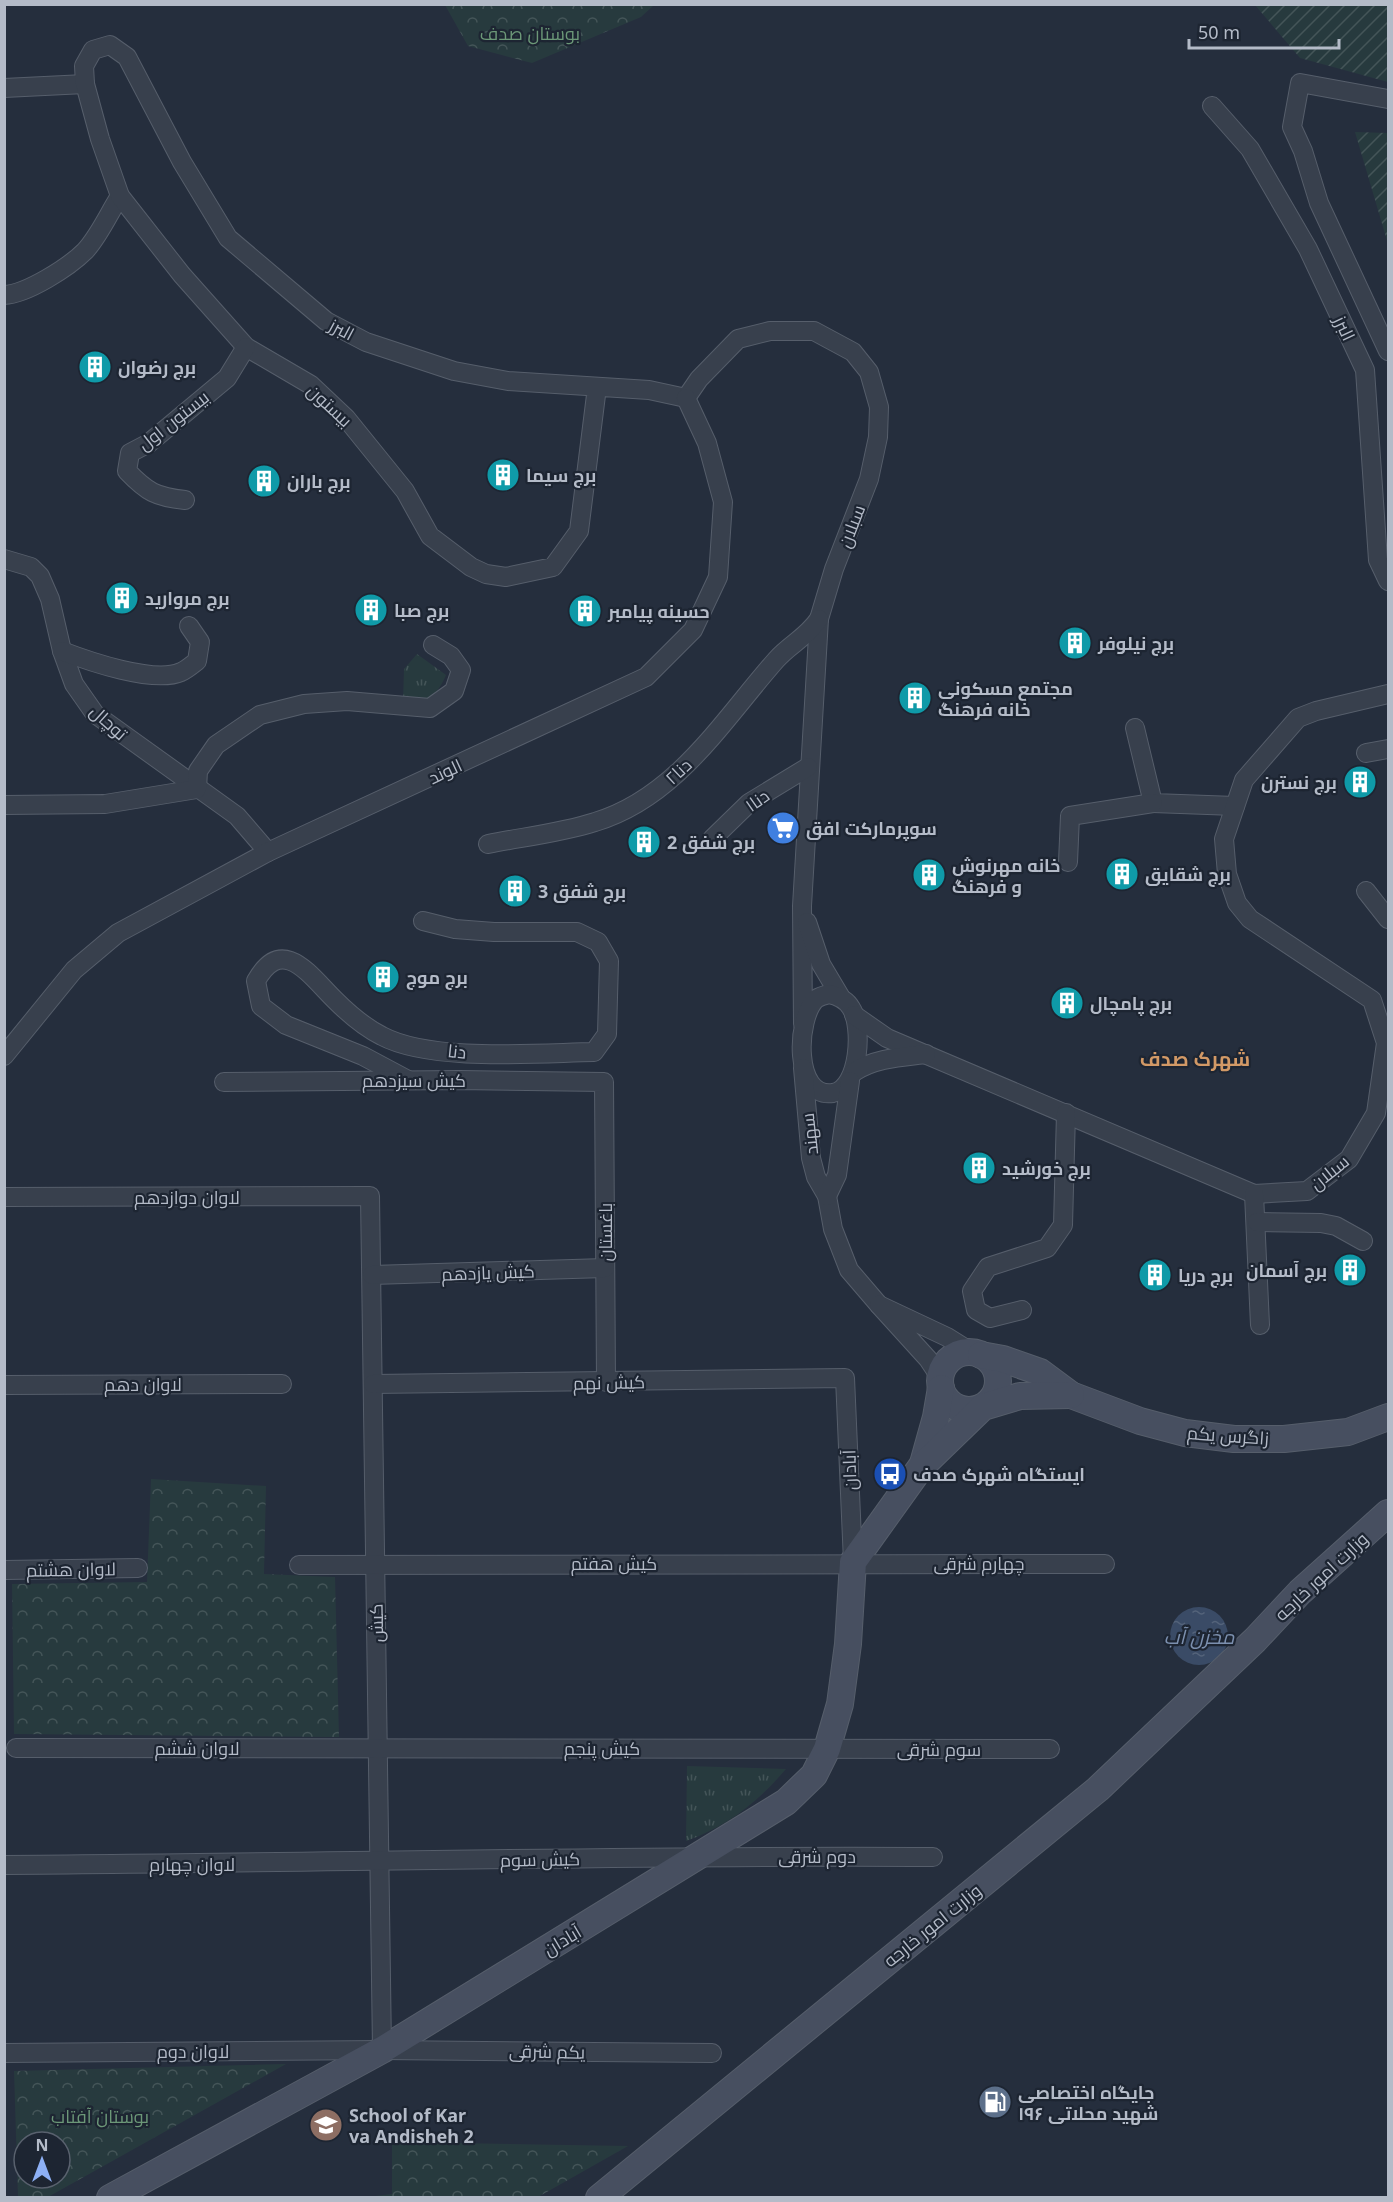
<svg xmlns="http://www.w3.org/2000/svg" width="1393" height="2202" font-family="'Noto Sans',Cairo,sans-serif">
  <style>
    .grass { fill: url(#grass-tufts) }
    .park { fill: url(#park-crowns); fill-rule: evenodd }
    .garden { fill: url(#garden-furrows) }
    .water { fill: url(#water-ripples) }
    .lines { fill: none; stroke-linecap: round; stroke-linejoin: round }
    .street-casing { stroke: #565e6b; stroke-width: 20 }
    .secondary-casing { stroke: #565e6b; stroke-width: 28 }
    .street { stroke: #38404d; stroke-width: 18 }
    .secondary { stroke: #474f60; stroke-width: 26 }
    .labels { text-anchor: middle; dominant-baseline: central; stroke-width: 4.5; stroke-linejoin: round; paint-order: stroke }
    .park-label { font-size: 18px; fill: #6c9878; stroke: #1d2532 }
    .street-label { font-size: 18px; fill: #b4bbc8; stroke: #1d2532 }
    .poi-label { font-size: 18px; font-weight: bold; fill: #b4bbc8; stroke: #1d2532; text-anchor: start }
    .neighbourhood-label { font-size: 20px; font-weight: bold; fill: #d29966; stroke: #1d2532 }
    .water-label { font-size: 20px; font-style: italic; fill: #7c90af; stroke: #1d2532 }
  </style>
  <defs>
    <pattern id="grass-tufts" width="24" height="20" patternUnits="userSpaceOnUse" patternTransform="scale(1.5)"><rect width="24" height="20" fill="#273a3e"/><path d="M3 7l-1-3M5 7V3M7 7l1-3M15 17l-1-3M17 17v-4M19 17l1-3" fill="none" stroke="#445558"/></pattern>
    <pattern id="park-crowns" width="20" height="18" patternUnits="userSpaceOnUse" patternTransform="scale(1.5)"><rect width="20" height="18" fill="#273a3e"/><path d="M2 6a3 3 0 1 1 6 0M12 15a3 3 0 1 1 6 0" fill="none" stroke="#445558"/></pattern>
    <pattern id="garden-furrows" width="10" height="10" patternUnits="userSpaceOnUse" patternTransform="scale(1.5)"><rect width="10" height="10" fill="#273a3e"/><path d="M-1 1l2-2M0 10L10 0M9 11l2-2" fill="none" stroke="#445558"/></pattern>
    <pattern id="water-ripples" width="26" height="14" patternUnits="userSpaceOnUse" patternTransform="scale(1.5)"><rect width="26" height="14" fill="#3a4b66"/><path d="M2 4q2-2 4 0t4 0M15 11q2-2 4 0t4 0" fill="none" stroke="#54637a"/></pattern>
  </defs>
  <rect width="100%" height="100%" fill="#252e3d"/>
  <g class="grass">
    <path d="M417,654L446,675C436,698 426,702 403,701L404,669Z"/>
    <path d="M687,1766L786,1769C757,1803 727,1826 686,1841Z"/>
  </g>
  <g class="park">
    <polygon points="445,5 654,5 641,17 532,63 468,46"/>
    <polygon points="151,1479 266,1486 264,1574 335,1577 339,1737 14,1734 12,1584 147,1582"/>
    <path d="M286,2064L48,2197H18L14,2071ZM24,2142H60V2178H24Z"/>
    <polygon points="392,2142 628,2146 538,2197 367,2197 392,2194"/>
  </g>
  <g class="garden">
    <polygon points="1255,5 1388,5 1388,82 1300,58"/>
    <polygon points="1355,132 1388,133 1388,244"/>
  </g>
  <circle class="water" cx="1199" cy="1636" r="29"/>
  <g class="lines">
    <defs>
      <g id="street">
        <polyline points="4,88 85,84"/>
        <polyline points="1388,99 1300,83 1292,127 1303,151 1319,203 1388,351"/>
        <polyline points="1212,106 1250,149 1308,249 1365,370 1378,560 1388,581"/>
        <path d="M4,295C27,294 69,267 85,251C99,236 109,213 120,196"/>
        <polyline points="597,387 579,531 553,567 506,577 486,574 471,567 430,536 405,491 346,418 311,385 246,347 182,275 120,196 100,139 85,84 84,66 93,50 110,45 127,57 182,162 228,238 326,321 366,342 454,371 508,381 649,390 686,398"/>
        <polyline points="686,398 699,379 738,339 770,331 814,331 853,352 869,372 879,407 878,437 869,479 834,569 819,619 802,906 803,1024"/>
        <path d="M185,500C156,497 147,492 127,471L130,453L149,443L227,378L246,347"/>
        <polyline points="4,559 31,567 40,576 50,599 62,651 74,684 95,714 237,816 268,852"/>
        <path d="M62,651C88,661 154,684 181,672C186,670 192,665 197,661L200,642L189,626"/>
        <polyline points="1135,728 1153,803 1235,806"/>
        <polyline points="1366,753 1388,749"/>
        <polyline points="4,805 105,804 197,789 198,771 216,745 260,715 304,704 347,701 430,708 454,691 461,670 451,656 433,645"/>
        <polyline points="712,839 749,803 808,767"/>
        <path d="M488,844C523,837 561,833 595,822C676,798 723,720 776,660C790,644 806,638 819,619"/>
        <polyline points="1068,862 1070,816 1153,803"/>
        <polyline points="1366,891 1388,919"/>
        <polyline points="807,922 821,964 840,996"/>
        <path d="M829,994C838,996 846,999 851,1008C863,1026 860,1088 833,1093C793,1099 796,1018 816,999C819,997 825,995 829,994Z"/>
        <polyline points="854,1015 887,1038 1254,1194 1307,1191 1349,1159 1376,1113 1386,1043 1372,1000 1250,919 1237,903 1227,874 1224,839 1244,780 1298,718 1316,711 1388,694"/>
        <polyline points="4,1056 74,970 118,933 268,852 646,677 693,630 718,577 723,502 707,443 686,398"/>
        <polyline points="803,1068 811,1158 816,1177 827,1196 833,1229 849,1270 879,1305"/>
        <path d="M854,1072C875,1058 902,1057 926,1054"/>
        <path d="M408,1080L363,1056L286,1025L261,1006L256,981C283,933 311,977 335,1000C349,1014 364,1027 382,1036C431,1062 537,1053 594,1052L607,1034L609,961L598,942L577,932H494L455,929L423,921"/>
        <polyline points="224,1082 459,1080 604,1082 606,1382"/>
        <polyline points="1254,1194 1260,1325"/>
        <polyline points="827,1196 837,1175 850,1081"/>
        <polyline points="4,1197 370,1196 382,2050"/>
        <polyline points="1257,1222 1321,1223 1336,1226 1363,1241"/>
        <polyline points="372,1275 605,1268"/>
        <polyline points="1022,1310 990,1318 976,1310 972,1291 988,1267 1047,1248 1063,1225 1066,1113"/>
        <polyline points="940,1377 928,1359 879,1305 947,1337 971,1352"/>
        <polyline points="373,1384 845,1378 853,1562"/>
        <polyline points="4,1385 282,1384"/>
        <polyline points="299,1565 1105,1564"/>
        <polyline points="4,1570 138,1568"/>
        <polyline points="16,1748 1050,1749"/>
        <path d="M4,1865C314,1863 624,1855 933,1857"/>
        <polyline points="4,2053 382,2050 712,2053"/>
      </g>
      <g id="secondary">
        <circle cx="969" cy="1381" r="29"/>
        <polyline points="981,1355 1003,1359 1040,1372 1071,1395 1140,1421 1185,1433 1234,1439 1284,1439 1348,1432 1388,1417"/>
        <polyline points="922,1467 936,1417 941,1388"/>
        <polyline points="110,2198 382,2050 786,1802 814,1775 827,1749 840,1704 848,1644 853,1562 921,1467 983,1407 1020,1396 1071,1395"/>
        <polyline points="599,2198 1098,1789 1255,1640 1300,1592 1388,1513"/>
      </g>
    </defs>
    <use href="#street" class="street-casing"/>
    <use href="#secondary" class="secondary-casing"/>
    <use href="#street" class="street"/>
    <use href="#secondary" class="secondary"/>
  </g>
  <defs>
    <symbol id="building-disc" viewBox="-11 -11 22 22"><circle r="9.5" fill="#0f9aa8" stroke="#1d2532"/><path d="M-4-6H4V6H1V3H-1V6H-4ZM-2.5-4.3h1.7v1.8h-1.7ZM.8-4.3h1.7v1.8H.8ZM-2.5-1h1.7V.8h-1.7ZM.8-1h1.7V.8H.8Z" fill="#fff"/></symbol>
    <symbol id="supermarket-disc" viewBox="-11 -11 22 22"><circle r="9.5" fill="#3f7fe0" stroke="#1d2532"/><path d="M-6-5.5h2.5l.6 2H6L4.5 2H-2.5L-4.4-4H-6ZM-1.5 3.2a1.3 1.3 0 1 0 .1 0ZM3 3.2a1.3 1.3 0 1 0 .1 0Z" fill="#fff"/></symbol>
    <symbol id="bus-disc" viewBox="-11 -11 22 22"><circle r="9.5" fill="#1a4fb4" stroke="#1d2532"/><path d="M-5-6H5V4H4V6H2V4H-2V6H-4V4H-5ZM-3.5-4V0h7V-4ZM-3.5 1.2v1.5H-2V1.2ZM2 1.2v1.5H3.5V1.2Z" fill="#fff"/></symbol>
    <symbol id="fuel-disc" viewBox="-11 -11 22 22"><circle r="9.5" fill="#5c6f8a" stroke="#1d2532"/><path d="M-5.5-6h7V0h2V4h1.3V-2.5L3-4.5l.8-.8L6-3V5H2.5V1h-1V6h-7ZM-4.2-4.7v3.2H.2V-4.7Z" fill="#fff"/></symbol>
    <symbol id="school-disc" viewBox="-11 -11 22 22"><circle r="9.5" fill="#8d6e63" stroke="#1d2532"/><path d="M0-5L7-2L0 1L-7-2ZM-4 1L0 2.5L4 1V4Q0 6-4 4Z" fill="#fff"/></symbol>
  </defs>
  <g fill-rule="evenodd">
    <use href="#building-disc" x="76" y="348" width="38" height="38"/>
    <use href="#building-disc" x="484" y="456" width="38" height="38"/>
    <use href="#building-disc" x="245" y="462" width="38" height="38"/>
    <use href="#building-disc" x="103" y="579" width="38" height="38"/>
    <use href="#building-disc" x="352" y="591" width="38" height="38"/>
    <use href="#building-disc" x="566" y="592" width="38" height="38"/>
    <use href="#building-disc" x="1056" y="624" width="38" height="38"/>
    <use href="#building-disc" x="896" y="679" width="38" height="38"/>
    <use href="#building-disc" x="1341" y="763" width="38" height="38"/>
    <use href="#supermarket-disc" x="764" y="809" width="38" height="38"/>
    <use href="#building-disc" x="625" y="823" width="38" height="38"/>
    <use href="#building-disc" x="1103" y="855" width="38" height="38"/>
    <use href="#building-disc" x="910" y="856" width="38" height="38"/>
    <use href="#building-disc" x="496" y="872" width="38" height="38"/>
    <use href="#building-disc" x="364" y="958" width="38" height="38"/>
    <use href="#building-disc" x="1048" y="984" width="38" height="38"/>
    <use href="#building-disc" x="960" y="1149" width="38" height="38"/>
    <use href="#building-disc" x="1331" y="1251" width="38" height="38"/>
    <use href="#building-disc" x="1136" y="1256" width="38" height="38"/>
    <use href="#bus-disc" x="871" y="1455" width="38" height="38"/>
    <use href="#fuel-disc" x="976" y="2083" width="38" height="38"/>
    <use href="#school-disc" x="307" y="2106" width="38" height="38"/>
  </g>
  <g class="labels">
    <g class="park-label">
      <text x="530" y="33">بوستان صدف</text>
      <text x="100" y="2116">بوستان آفتاب</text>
    </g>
    <g class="street-label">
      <text transform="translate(1345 328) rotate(65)">البرز</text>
      <text transform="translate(342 329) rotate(28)">البرز</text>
      <text transform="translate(330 405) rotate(43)">بیستون</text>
      <text transform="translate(173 420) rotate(-38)">بیستون اول</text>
      <text transform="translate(851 526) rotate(-69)">سبلان</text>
      <text transform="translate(109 722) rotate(42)">توچال</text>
      <text transform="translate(445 771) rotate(-25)">الوند</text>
      <text transform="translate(678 771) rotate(-43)">دنا۲</text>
      <text transform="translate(757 800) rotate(-35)">دنا۱</text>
      <text transform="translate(457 1051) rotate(6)">دنا</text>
      <text x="414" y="1080">کیش سیزدهم</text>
      <text transform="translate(809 1134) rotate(-96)">سهند</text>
      <text transform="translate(1329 1172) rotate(-39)">سبلان</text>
      <text x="187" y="1197">لاوان دوازدهم</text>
      <text transform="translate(605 1232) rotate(-90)">باغستان</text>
      <text transform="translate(488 1272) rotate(-2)">کیش یازدهم</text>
      <text transform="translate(609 1382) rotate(-1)">کیش نهم</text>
      <text x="143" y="1384">لاوان دهم</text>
      <text transform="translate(1228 1435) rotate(4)">زاگرس یکم</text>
      <text transform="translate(849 1470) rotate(-92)">آبادان</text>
      <text x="614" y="1563">کیش هفتم</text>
      <text x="979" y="1563">چهارم شرقی</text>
      <text transform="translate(71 1569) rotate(-1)">لاوان هشتم</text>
      <text transform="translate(1321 1576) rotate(-43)">وزارت امور خارجه</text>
      <text transform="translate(376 1623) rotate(-91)">کیش</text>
      <text x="197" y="1748">لاوان ششم</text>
      <text x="602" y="1748">کیش پنجم</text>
      <text x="939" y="1749">سوم شرقی</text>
      <text x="817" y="1856">دوم شرقی</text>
      <text transform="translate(540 1859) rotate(-1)">کیش سوم</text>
      <text x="192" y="1864">لاوان چهارم</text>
      <text transform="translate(932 1925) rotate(-39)">وزارت امور خارجه</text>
      <text transform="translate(562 1940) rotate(-31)">آبادان</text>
      <text x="193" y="2051">لاوان دوم</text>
      <text transform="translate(547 2051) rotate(1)">یکم شرقی</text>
    </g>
    <g class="poi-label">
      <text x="118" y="367">برج رضوان</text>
      <text x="526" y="475">برج سیما</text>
      <text x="287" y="481">برج باران</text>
      <text x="145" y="598">برج مروارید</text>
      <text x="394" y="610">برج صبا</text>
      <text x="608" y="611">حسینه پیامبر</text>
      <text x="1098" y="643">برج نیلوفر</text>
      <text x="938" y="688">مجتمع مسکونی<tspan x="938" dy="21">خانه فرهنگ</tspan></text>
      <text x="1337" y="782" text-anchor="end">برج نسترن</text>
      <text x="806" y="828">سوپرمارکت افق</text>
      <text x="667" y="842">برج شفق 2</text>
      <text x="952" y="865">خانه مهرنوش<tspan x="952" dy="21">و فرهنگ</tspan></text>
      <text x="1145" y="874">برج شقایق</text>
      <text x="538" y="891">برج شفق 3</text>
      <text x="406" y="977">برج موج</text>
      <text x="1090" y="1003">برج پامچال</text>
      <text x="1002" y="1168">برج خورشید</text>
      <text x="1327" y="1270" text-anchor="end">برج آسمان</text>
      <text x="1178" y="1275">برج دریا</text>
      <text x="913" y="1474">ایستگاه شهرک صدف</text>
      <text x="1018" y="2092">جایگاه اختصاصی<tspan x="1018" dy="21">۱۹۶ شهید محلاتی</tspan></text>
      <text x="349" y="2115">School of Kar<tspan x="349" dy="21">va Andisheh 2</tspan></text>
    </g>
    <g class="neighbourhood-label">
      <text x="1195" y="1058">شهرک صدف</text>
    </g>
    <g class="water-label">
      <text x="1199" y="1636">مخزن آب</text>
    </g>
  </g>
  <rect width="1393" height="2202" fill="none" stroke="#b4bbc8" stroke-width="12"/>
  <g transform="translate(42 2160)"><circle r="28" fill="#1d2532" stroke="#59616e" stroke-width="1.5"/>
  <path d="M0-4.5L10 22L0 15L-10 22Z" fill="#8db0f5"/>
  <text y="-9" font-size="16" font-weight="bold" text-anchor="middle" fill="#b4bbc8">N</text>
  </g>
  <path d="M1189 39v9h150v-9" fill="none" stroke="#b4bbc8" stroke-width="3"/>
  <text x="1198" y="39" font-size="18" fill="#b4bbc8" stroke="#1d2532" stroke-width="4.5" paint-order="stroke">50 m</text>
</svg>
